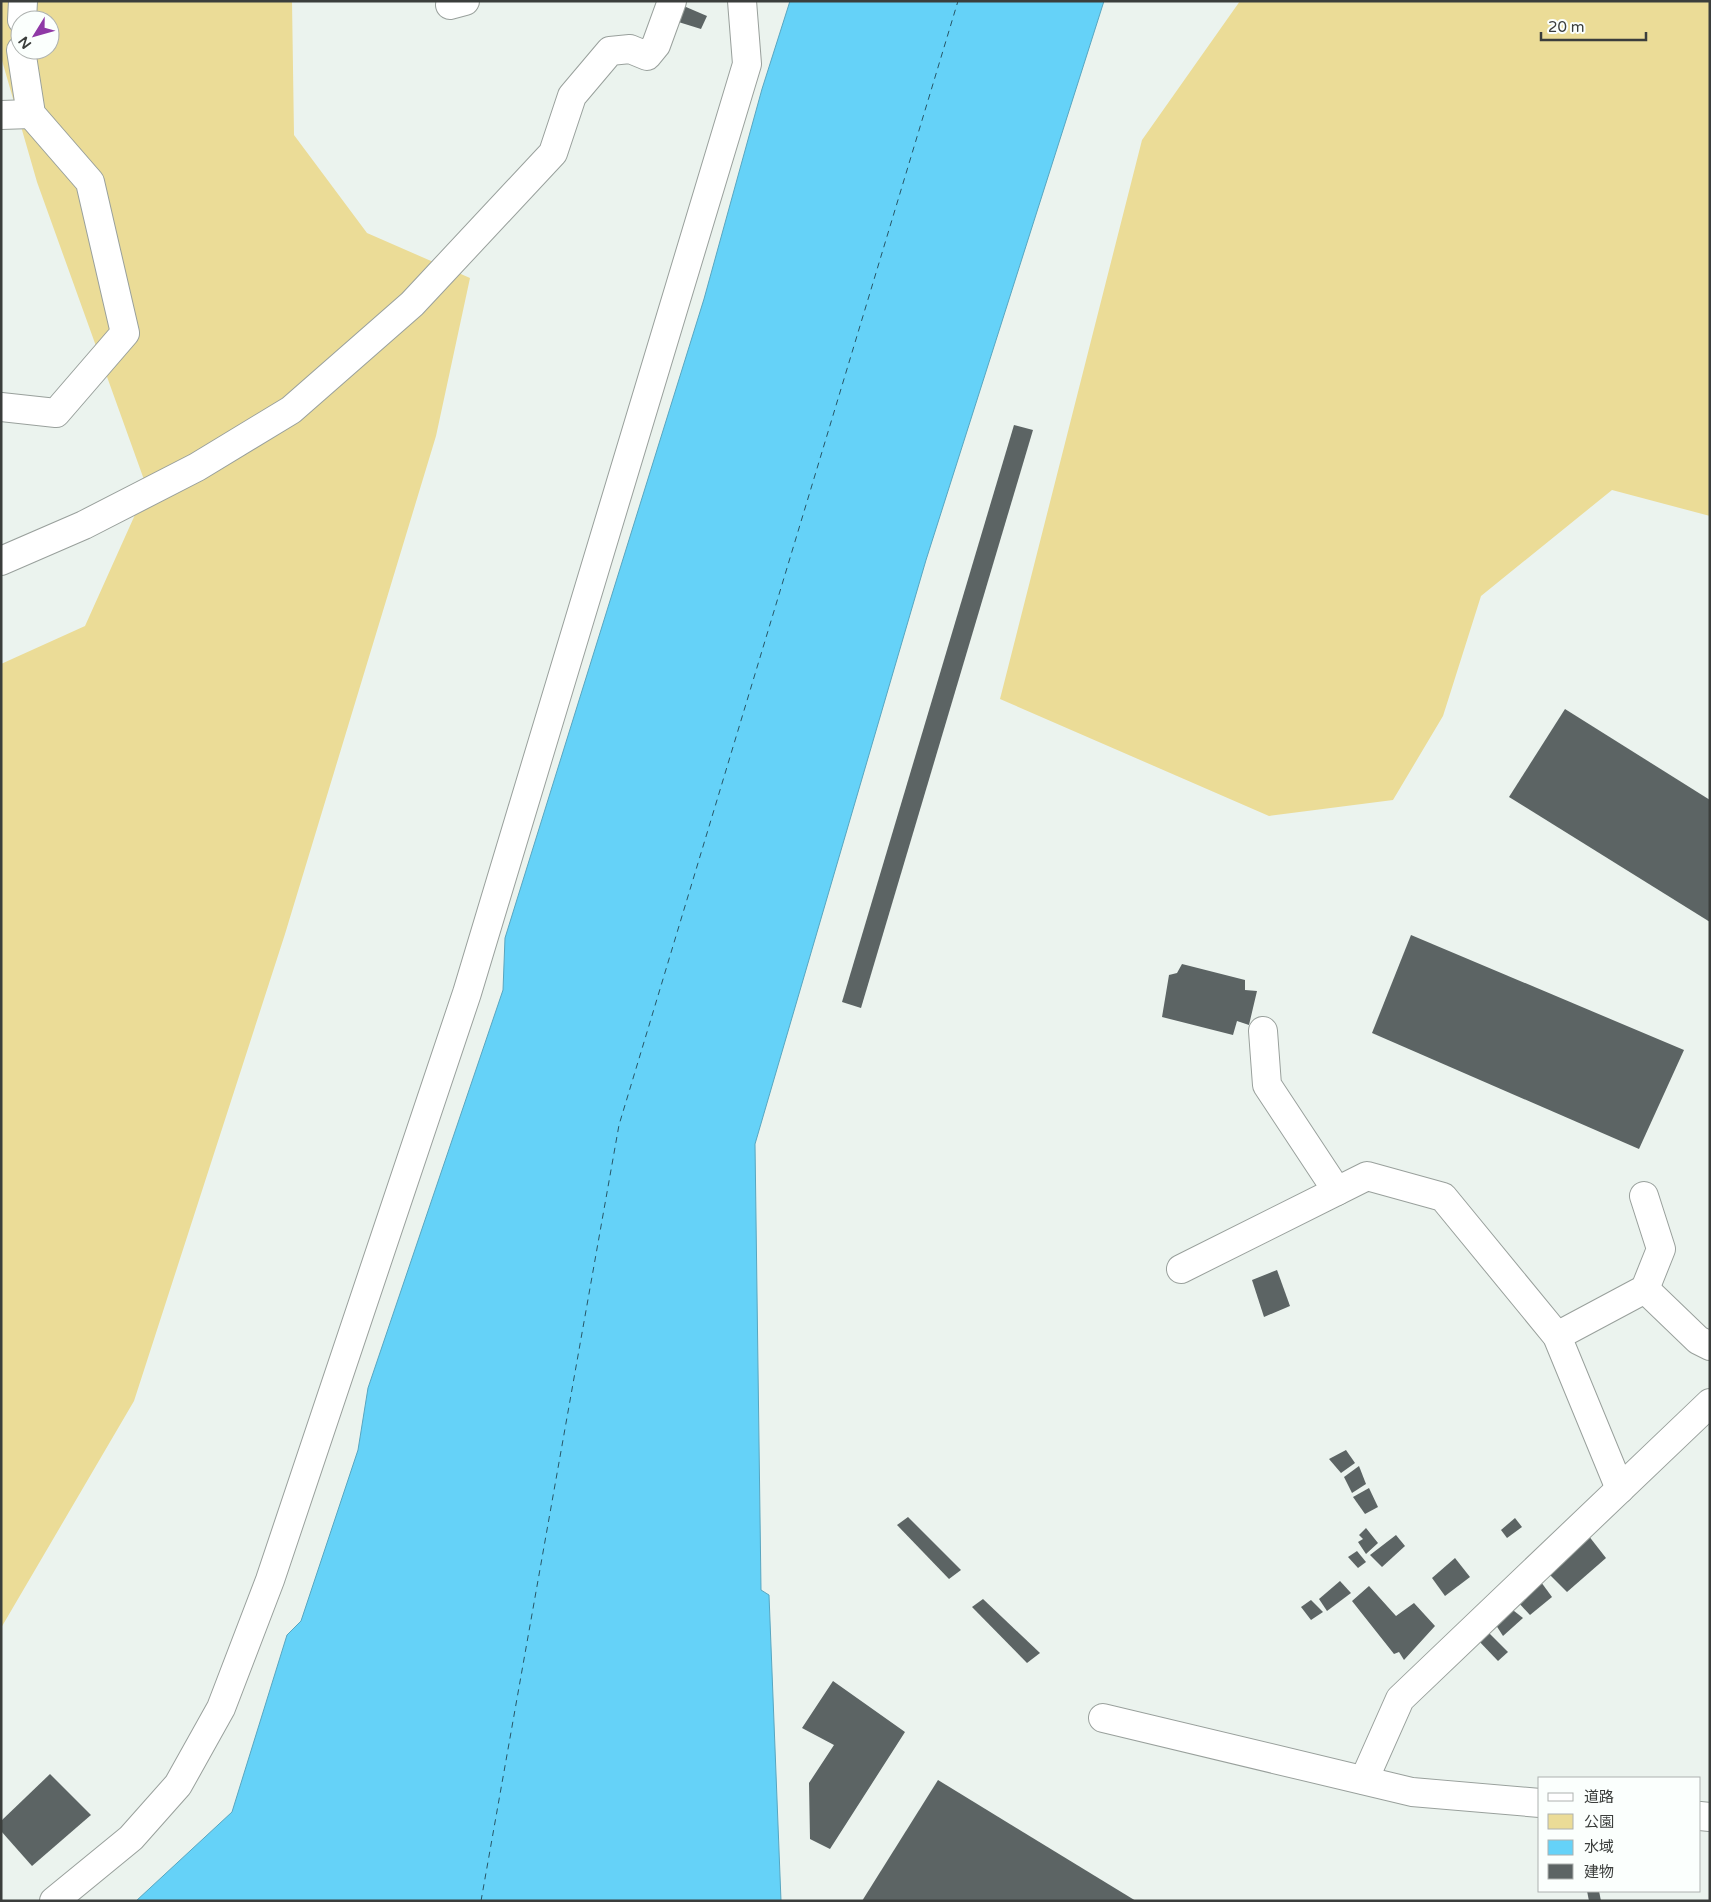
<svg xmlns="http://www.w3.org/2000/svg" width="1711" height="1902" font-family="'Varela Round','Noto Sans JP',sans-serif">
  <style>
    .green { fill: #ebdc97; fill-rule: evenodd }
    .water { fill: #65d2f8; stroke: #58a6c0 }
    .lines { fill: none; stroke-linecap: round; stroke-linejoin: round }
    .ferry { stroke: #285667; stroke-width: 1; stroke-dasharray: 6 5; stroke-linecap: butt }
    .building { fill: #5c6464 }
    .minor-casing { stroke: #99a09c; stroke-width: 30 }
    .minor { stroke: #fff; stroke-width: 28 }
  </style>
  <rect width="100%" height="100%" fill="#ebf3ee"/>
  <g class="green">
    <path d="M1,1H292L294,135L367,233L470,278L436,436L285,934L134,1401L1,1628V664L85,626L147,488L37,182L1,57ZM20,20H50V50H20Z"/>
    <polygon points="1240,1 1710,1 1710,516 1612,490 1481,596 1443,716 1393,800 1269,816 1000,699 1142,140"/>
  </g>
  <polygon class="water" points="790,1 1104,1 926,560 755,1144 761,1590 769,1595 781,1901 136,1901 232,1812 287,1635 301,1621 358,1450 368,1388 503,990 505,938 704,299 762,89"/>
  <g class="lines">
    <polyline class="ferry" points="481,1901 619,1125 958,1"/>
  </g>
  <g class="building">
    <polygon points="679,4 707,16 701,29 672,20"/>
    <polygon points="1014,425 1033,430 861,1008 842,1002"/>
    <polygon points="1565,709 1710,800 1710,922 1509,797"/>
    <polygon points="1411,935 1684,1050 1639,1149 1372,1033"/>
    <polygon points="1182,964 1245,980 1245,990 1257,991 1249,1025 1237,1021 1233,1035 1162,1017 1169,975 1177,973"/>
    <polygon points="1277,1270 1290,1306 1264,1317 1252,1280"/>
    <polygon points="1346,1450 1355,1463 1341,1473 1329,1459"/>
    <polygon points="1359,1466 1366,1484 1352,1493 1344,1477"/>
    <polygon points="1369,1488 1378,1507 1365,1514 1353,1497"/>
    <polygon points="908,1517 961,1570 949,1579 897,1525"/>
    <polygon points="1515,1518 1522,1527 1507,1538 1501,1530"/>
    <polygon points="1366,1528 1378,1543 1366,1554 1358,1542 1363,1539 1359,1535"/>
    <polygon points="1396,1535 1405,1546 1382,1567 1370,1555"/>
    <polygon points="1588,1535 1606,1558 1567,1592 1547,1572"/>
    <polygon points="1357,1551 1366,1562 1358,1568 1348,1557"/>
    <polygon points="1455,1558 1470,1577 1445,1596 1432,1578"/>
    <polygon points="1340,1581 1351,1593 1327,1611 1319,1599"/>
    <polygon points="1541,1582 1552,1597 1530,1615 1517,1601"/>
    <polygon points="1369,1586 1396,1616 1414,1603 1435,1626 1404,1660 1399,1652 1394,1654 1352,1601"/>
    <polygon points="983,1599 1040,1653 1027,1663 972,1607"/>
    <polygon points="1311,1600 1323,1612 1311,1620 1301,1607"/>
    <polygon points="1509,1607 1523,1618 1503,1636 1494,1622"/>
    <polygon points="1486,1630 1508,1652 1498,1661 1476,1638"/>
    <polygon points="833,1681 905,1732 830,1849 810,1839 809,1783 834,1745 802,1728"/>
    <polygon points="50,1774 91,1815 32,1866 1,1831 1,1821"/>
    <polygon points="938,1780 1136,1901 862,1901"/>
    <polygon points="1587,1891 1599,1891 1601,1901 1589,1901"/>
  </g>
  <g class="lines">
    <defs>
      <g id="minor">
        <polyline points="450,5 465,1"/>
        <polyline points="22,20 23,1"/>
        <polyline points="1,115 31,114"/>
        <polyline points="1,407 56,413 125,333 90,182 31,114 21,50"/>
        <polyline points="1,561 84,525 197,467 291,410 412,304 553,153 572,96 610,51 630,49 647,56 656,45 672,1"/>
        <polyline points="1263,1031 1267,1085 1337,1191"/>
        <polyline points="1181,1269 1367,1176 1443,1197 1557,1336 1620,1489"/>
        <polyline points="1645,1289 1698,1340 1710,1346"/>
        <polyline points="1557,1336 1645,1289 1661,1249 1644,1196"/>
        <polyline points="1103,1718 1412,1792 1540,1803"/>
        <polyline points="1364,1780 1400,1699 1710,1403"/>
        <polyline points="1700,1816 1710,1817"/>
        <polyline points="54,1901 131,1838 178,1785 221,1708 270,1580 467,993 747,64 742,1"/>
      </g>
    </defs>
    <use href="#minor" class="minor-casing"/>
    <use href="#minor" class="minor"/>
  </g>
  <rect width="1711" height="1902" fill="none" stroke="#3b3e3c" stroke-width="5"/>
  <rect x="1538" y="1777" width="162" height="115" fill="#fbfffd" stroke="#aeb2b0"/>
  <rect x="1548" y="1793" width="25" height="8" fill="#ffffff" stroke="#aeb2b0"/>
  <text x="1584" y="1802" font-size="15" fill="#3b3e3c">道路</text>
  <rect x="1548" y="1814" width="25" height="15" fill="#ebdc97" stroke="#aeb2b0"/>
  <text x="1584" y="1827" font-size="15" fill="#3b3e3c">公園</text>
  <rect x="1548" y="1840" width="25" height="15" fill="#65d2f8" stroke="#aeb2b0"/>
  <text x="1584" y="1852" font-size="15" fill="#3b3e3c">水域</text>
  <rect x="1548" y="1864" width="25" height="15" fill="#5c6464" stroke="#aeb2b0"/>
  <text x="1584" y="1877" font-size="15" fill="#3b3e3c">建物</text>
  <g transform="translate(35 35) rotate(233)"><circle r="24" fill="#fbfffd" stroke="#aeb2b0"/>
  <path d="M0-4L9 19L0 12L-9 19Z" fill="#8f39a6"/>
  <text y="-8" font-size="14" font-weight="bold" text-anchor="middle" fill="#3b3e3c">N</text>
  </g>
  <path d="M1541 32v8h105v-8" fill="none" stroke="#3b3e3c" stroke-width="2.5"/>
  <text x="1548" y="32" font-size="15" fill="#3b3e3c" stroke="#fbfffd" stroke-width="4" paint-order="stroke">20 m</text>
</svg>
